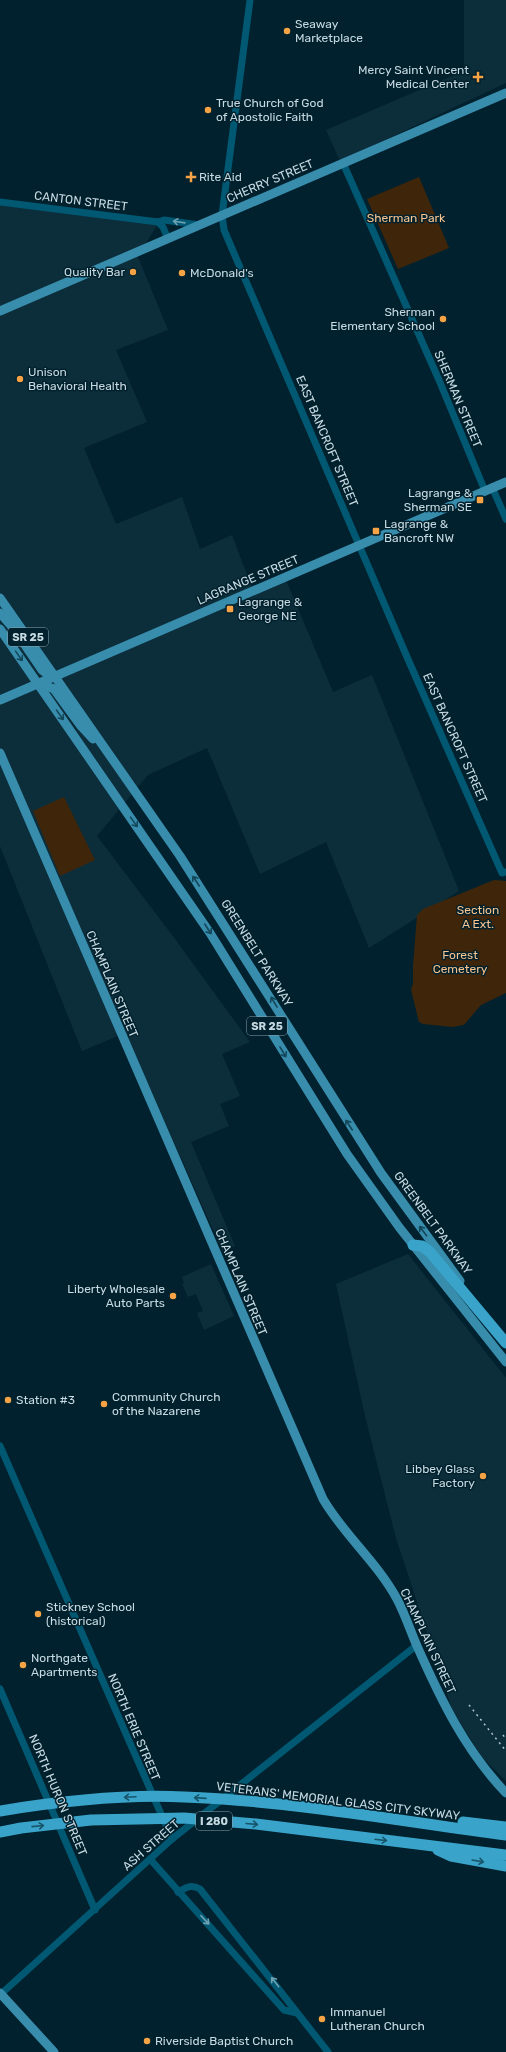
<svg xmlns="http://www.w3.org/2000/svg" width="506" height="2052" font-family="Rubik,sans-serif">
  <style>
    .built { fill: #0c2e3b }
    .green { fill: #3f260a }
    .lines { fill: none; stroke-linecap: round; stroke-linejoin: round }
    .minor { stroke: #005872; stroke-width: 7 }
    .major { stroke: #388dad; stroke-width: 9 }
    .highway { stroke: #39a3c9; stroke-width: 11 }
    .rail { stroke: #b1c5ce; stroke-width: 1.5; stroke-dasharray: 2 4; stroke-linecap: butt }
    .oneway { stroke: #6da0b0 }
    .oneway2 { stroke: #14475a }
    .oneway3 { stroke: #17556b }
    .poi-dot { fill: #f5a345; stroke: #00212d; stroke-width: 1.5 }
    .labels { text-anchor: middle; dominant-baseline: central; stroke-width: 3; stroke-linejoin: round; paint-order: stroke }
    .shield { fill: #00212d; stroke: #8ba2ac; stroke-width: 1 }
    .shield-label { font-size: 11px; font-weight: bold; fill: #c7dae2 }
    .poi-label { font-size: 12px; fill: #c7dae2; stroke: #00212d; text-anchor: start }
    .street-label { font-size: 12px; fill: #c7dae2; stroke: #00212d }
    .park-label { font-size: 12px; fill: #f9c48e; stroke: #00212d }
  </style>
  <rect width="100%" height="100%" fill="#00212d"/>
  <g class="built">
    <polygon points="464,0 506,0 506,83 340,161 326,130 464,71"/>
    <polygon points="0,199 160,220 138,257 168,330 116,350 147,422 84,448 116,524 182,497 200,549 232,535 252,588 284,575 333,692 372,675 459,891 369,948 326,842 260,874 207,748 148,775 97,836 175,939 250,1042 222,1054 240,1096 220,1104 229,1126 191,1142 235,1246 223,1252 125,1033 82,1051 0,846"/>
    <polygon points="408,1254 506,1378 506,1781 481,1756 452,1709 396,1538 365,1416 336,1284"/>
    <polygon points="211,1264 234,1316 204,1330 197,1313 203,1311 196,1294 188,1297 182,1284 184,1283 182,1277"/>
  </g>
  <g class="green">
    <polygon points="419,177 449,248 398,269 367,199"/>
    <polygon points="64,797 95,860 60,876 33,811"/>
    <polygon points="494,880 506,881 506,993 481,1005 464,1025 452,1027 423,1024 419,1022 411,990 413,983 413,966 417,915 423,909"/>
  </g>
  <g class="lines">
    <g class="minor">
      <polyline points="250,0 222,215 224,230 407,657 502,873 506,872"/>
      <polyline points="343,163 439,380 485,491"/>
      <polyline points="0,202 158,222 164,220 199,225"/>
      <polyline points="158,222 163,227 168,239"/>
      <polyline points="492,487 506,519"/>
      <polyline points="0,1446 172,1839"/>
      <polyline points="0,1689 95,1910"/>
      <polyline points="150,1859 284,2010 297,2013"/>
      <path d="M178,1892C187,1887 191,1884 200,1889L328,2052"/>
      <polyline points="1,1994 172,1839 417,1645"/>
    </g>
    <g class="major">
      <polyline points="0,311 506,93"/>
      <polyline points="0,598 180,856 381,1173 460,1281"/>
      <polyline points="0,613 14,629 42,670 47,674 54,676"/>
      <polyline points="0,629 210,933 347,1154 399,1227 506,1362"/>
      <polyline points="38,683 54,689 81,726 93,739"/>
      <polyline points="0,700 506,482"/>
      <path d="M0,753L323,1499C344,1535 377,1562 397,1599C405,1614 410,1630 417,1646C441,1700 465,1750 506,1793"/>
      <polyline points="0,1993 54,2052"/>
    </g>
    <g class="highway">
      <polyline points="413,1245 422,1246 430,1252 506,1343"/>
      <path d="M0,1811C61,1801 123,1794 184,1797C292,1801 399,1821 506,1835"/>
      <polyline points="463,1822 506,1827"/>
      <polyline points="0,1832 21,1828 91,1820 184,1818 256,1824 506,1855"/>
      <polyline points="438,1850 451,1856 506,1866"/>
    </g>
    <g class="rail">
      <polyline points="469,1705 506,1751"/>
      <polyline points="503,1735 506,1739"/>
    </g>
  </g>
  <defs><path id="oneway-shaft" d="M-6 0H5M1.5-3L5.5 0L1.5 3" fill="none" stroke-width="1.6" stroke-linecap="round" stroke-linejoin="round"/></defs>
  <g class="oneway">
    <use href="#oneway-shaft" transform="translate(179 222) rotate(-172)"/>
    <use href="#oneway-shaft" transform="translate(205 1920) rotate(47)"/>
    <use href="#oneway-shaft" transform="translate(275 1982) rotate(-128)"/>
  </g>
  <g class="oneway2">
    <use href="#oneway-shaft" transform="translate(19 656) rotate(55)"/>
    <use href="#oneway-shaft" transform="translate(60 715) rotate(55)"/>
    <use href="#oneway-shaft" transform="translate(134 822) rotate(55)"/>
    <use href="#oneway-shaft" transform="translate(196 881) rotate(-123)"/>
    <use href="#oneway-shaft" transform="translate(208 929) rotate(57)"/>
    <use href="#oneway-shaft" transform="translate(274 1002) rotate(-121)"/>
    <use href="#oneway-shaft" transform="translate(283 1052) rotate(59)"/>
    <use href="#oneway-shaft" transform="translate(349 1125) rotate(-123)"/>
    <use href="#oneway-shaft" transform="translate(423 1231) rotate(-127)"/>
  </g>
  <g class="oneway3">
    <use href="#oneway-shaft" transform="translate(130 1797) rotate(177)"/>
    <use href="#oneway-shaft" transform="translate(200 1798) rotate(-176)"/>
    <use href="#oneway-shaft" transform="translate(252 1824) rotate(5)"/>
    <use href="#oneway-shaft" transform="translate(38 1826) rotate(-6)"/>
    <use href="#oneway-shaft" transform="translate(381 1840) rotate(7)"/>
    <use href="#oneway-shaft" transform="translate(478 1861) rotate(10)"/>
  </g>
  <g class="poi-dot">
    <circle cx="287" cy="31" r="4"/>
    <path d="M476 71h4v4h4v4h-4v4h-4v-4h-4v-4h4z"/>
    <circle cx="208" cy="110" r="4"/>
    <path d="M189 171h4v4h4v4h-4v4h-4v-4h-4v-4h4z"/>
    <circle cx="133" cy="272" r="4"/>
    <circle cx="182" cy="273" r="4"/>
    <circle cx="443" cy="319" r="4"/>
    <circle cx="20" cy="379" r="4"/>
    <rect x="476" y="496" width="8" height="8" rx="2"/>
    <rect x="372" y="527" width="8" height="8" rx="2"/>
    <rect x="226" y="605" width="8" height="8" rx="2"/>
    <circle cx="173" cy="1296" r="4"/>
    <circle cx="8" cy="1400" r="4"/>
    <circle cx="104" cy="1404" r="4"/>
    <circle cx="483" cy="1476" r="4"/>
    <circle cx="38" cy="1614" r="4"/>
    <circle cx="23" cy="1665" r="4"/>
    <circle cx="322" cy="2019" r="4"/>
    <circle cx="147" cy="2041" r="4"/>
  </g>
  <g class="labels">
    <g class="shield">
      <rect x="8" y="628" width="40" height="18" rx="3"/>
      <rect x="247" y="1017" width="40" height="18" rx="3"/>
      <rect x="196" y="1812" width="36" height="18" rx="3"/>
    </g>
    <g class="shield-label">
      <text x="28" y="637">SR 25</text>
      <text x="267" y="1026">SR 25</text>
      <text x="214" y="1821">I 280</text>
    </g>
    <g class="poi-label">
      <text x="295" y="24">Seaway<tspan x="295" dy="14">Marketplace</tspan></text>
      <text x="469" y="70" text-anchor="end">Mercy Saint Vincent<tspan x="469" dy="14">Medical Center</tspan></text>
      <text x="216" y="103">True Church of God<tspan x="216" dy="14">of Apostolic Faith</tspan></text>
      <text x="199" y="177">Rite Aid</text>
      <text x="125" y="272" text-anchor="end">Quality Bar</text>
      <text x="190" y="273">McDonald's</text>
      <text x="435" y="312" text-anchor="end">Sherman<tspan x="435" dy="14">Elementary School</tspan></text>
      <text x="28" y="372">Unison<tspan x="28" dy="14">Behavioral Health</tspan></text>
      <text x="472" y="493" text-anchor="end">Lagrange &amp;<tspan x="472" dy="14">Sherman SE</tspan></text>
      <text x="384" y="524">Lagrange &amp;<tspan x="384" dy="14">Bancroft NW</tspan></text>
      <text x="238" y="602">Lagrange &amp;<tspan x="238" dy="14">George NE</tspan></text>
      <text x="165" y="1289" text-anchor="end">Liberty Wholesale<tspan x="165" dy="14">Auto Parts</tspan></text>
      <text x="112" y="1397">Community Church<tspan x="112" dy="14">of the Nazarene</tspan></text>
      <text x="16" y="1400">Station #3</text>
      <text x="475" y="1469" text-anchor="end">Libbey Glass<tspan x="475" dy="14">Factory</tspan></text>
      <text x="46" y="1607">Stickney School<tspan x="46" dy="14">(historical)</tspan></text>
      <text x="31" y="1658">Northgate<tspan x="31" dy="14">Apartments</tspan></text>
      <text x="330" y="2012">Immanuel<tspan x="330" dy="14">Lutheran Church</tspan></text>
      <text x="155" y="2041">Riverside Baptist Church</text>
    </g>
    <g class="street-label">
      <text transform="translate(270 181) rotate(-23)">CHERRY STREET</text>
      <text transform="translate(81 201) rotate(7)">CANTON STREET</text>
      <text transform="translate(458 399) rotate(67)">SHERMAN STREET</text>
      <text transform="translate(327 441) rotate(67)">EAST BANCROFT STREET</text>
      <text transform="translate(248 580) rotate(-23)">LAGRANGE STREET</text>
      <text transform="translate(455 738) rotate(66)">EAST BANCROFT STREET</text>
      <text transform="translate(257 953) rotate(58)">GREENBELT PARKWAY</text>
      <text transform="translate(112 984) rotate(67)">CHAMPLAIN STREET</text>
      <text transform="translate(433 1223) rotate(54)">GREENBELT PARKWAY</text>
      <text transform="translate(241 1282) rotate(67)">CHAMPLAIN STREET</text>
      <text transform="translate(428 1641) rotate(65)">CHAMPLAIN STREET</text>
      <text transform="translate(134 1727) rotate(67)">NORTH ERIE STREET</text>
      <text transform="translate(58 1795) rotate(67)">NORTH HURON STREET</text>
      <text transform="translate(338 1801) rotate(7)">VETERANS' MEMORIAL GLASS CITY SKYWAY</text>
      <text transform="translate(151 1845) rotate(-41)">ASH STREET</text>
    </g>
    <g class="park-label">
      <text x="406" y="218">Sherman Park</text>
      <text x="478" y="910">Section<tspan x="478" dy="14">A Ext.</tspan></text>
      <text x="460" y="955">Forest<tspan x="460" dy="14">Cemetery</tspan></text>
    </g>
  </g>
</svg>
